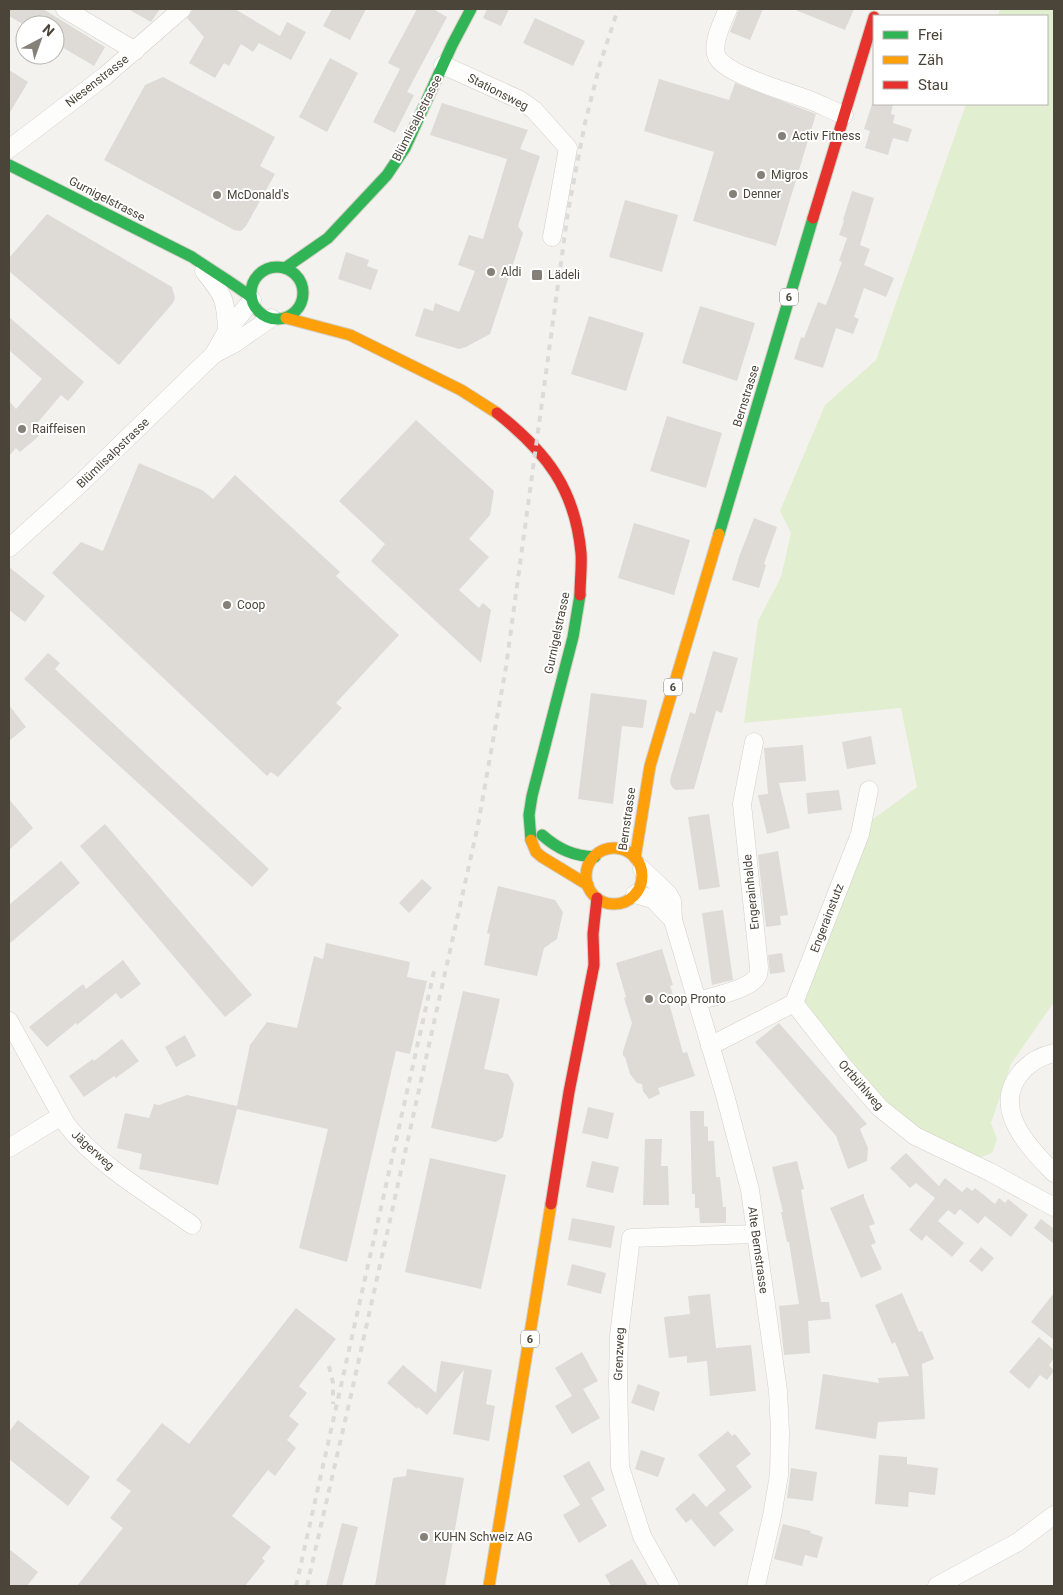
<svg xmlns="http://www.w3.org/2000/svg" width="1063" height="1595" font-family="Roboto,sans-serif">
  <style>
    .green { fill: #e1eecf }
    .building { fill: #dedbd6 }
    .lines { fill: none; stroke-linecap: round; stroke-linejoin: round }
    .street-casing { stroke: #d2d0cb; stroke-width: 19 }
    .fast-casing { stroke: #d3cfc5; stroke-width: 13 }
    .slow-casing { stroke: #d3cfc5; stroke-width: 13 }
    .jam-casing { stroke: #d3cfc5; stroke-width: 13 }
    .street { stroke: #fdfdfc; stroke-width: 18 }
    .fast { stroke: #30b455; stroke-width: 11 }
    .slow { stroke: #ff9f0a; stroke-width: 11 }
    .jam { stroke: #e5322d; stroke-width: 11 }
    .rail { stroke: #dbdbda; stroke-width: 4; stroke-dasharray: 6 6; stroke-linecap: butt }
    .poi-dot { fill: #868178; stroke: #fff; stroke-width: 2 }
    .labels { text-anchor: middle; dominant-baseline: central; stroke-width: 4; stroke-linejoin: round; paint-order: stroke }
    .shield { fill: #fff; stroke: #817c74; stroke-width: 1 }
    .shield-label { font-size: 11px; font-weight: bold; fill: #4b4439 }
    .street-label { font-size: 12px; fill: #4b4439; stroke: #fff }
    .poi-label { font-size: 12px; fill: #4b4439; stroke: #fff; text-anchor: start }
  </style>
  <rect width="100%" height="100%" fill="#f4f2ee"/>
  <polygon class="green" points="1000,9 1054,9 1054,1002 1011,1064 991,1123 997,1139 992,1153 977,1159 917,1132 882,1105 800,1001 869,822 917,787 901,708 744,723 758,621 781,577 791,533 780,511 825,405 876,360 966,104 1047,104 1047,16 998,16"/>
  <g class="building">
    <polygon points="9,9 43,9 105,47 94,66 55,43 55,25 24,25 9,16"/>
    <polygon points="128,9 160,9 151,22"/>
    <polygon points="193,9 235,9 280,36 287,22 306,32 291,60 259,43 253,52 241,44 229,66 224,63 215,78 189,63 204,37 187,18"/>
    <polygon points="332,9 366,9 350,40 323,26"/>
    <polygon points="417,9 433,9 447,17 407,92 414,95 395,133 373,122 400,69 388,63"/>
    <polygon points="487,9 509,9 501,26 483,18"/>
    <polygon points="739,9 763,9 750,40 730,32"/>
    <polygon points="793,9 854,9 845,30"/>
    <polygon points="535,18 585,41 573,66 523,43"/>
    <polygon points="330,58 358,73 327,132 299,117"/>
    <polygon points="9,70 28,82 9,114"/>
    <polygon points="163,77 275,137 260,166 275,174 246,226 241,231 234,230 104,160 145,85"/>
    <polygon points="659,79 729,100 735,83 816,114 776,246 693,221 714,152 644,131"/>
    <polygon points="442,103 528,130 520,149 540,156 518,226 523,233 517,252 490,334 466,347 459,349 415,336 424,308 433,311 435,303 459,312 475,271 458,265 469,235 483,239 507,159 430,135"/>
    <polygon points="872,104 893,104 891,114 895,115 893,123 912,129 908,142 893,138 888,155 865,148 870,131 864,129"/>
    <polygon points="852,191 874,198 860,245 870,249 864,265 894,278 886,297 864,288 854,317 859,319 853,334 836,328 823,368 794,359 801,337 804,338 818,302 826,305 842,262 839,261 847,238 839,235 844,221 843,220"/>
    <polygon points="625,200 678,215 662,272 609,257"/>
    <polygon points="47,214 172,287 175,298 173,303 119,365 9,271 9,258"/>
    <polygon points="346,252 369,260 367,266 378,270 371,290 338,279"/>
    <polygon points="700,306 755,323 737,381 682,363"/>
    <polygon points="589,316 644,333 626,391 571,374"/>
    <polygon points="9,317 84,382 68,401 61,395 33,428 39,436 20,452 16,448 9,456 9,401 16,409 42,379 9,350"/>
    <polygon points="667,416 722,433 706,488 650,471"/>
    <polygon points="416,420 494,491 490,515 469,539 489,557 459,590 479,608 483,603 491,610 481,663 371,561 385,544 339,501"/>
    <polygon points="139,463 202,490 213,499 235,475 340,572 336,576 399,635 336,703 342,708 278,777 271,772 267,776 52,573 81,542 103,551"/>
    <polygon points="754,518 777,527 764,564 766,565 759,588 732,580 739,557"/>
    <polygon points="634,523 690,540 674,595 618,578"/>
    <polygon points="9,567 45,596 25,622 9,610"/>
    <polygon points="713,651 738,658 722,713 716,711 694,789 676,790 672,787 670,782 671,776 690,712 695,714"/>
    <polygon points="48,653 60,663 55,669 269,869 252,887 24,679"/>
    <polygon points="591,693 647,700 643,728 622,726 613,804 578,799"/>
    <polygon points="9,705 26,727 9,741"/>
    <polygon points="871,736 876,764 847,769 842,742"/>
    <polygon points="803,745 806,781 779,783 790,828 767,834 758,795 768,794 764,748"/>
    <polygon points="839,790 842,810 808,814 806,793"/>
    <polygon points="9,799 33,828 9,850"/>
    <polygon points="709,814 720,887 699,890 688,817"/>
    <polygon points="105,824 252,995 225,1017 80,846"/>
    <polygon points="778,851 788,915 780,916 781,925 766,927 758,855"/>
    <polygon points="61,861 80,883 9,944 9,905"/>
    <polygon points="422,879 432,888 409,913 399,903"/>
    <polygon points="498,886 555,900 563,912 557,939 544,948 537,976 484,965 490,934 487,933"/>
    <polygon points="723,910 733,980 712,985 702,913"/>
    <polygon points="326,943 410,962 407,977 427,981 410,1054 396,1051 347,1262 299,1248 328,1129 237,1109 218,1185 139,1169 142,1154 117,1148 125,1113 149,1118 154,1104 159,1105 187,1095 237,1106 250,1045 267,1022 297,1028 314,956 323,959"/>
    <polygon points="662,949 673,985 670,986 675,1001 669,1003 683,1053 687,1052 695,1076 658,1088 660,1094 649,1099 643,1091 642,1084 637,1083 630,1074 625,1057 623,1056 623,1051 632,1023 624,998 626,997 616,963"/>
    <polygon points="782,953 785,972 770,974 768,955"/>
    <polygon points="123,960 141,984 121,999 116,993 77,1025 76,1023 47,1047 29,1027 83,984 86,989"/>
    <polygon points="463,991 500,999 484,1069 508,1074 514,1084 503,1137 496,1142 431,1128"/>
    <polygon points="779,1023 867,1124 860,1129 868,1148 867,1161 848,1169 836,1136 755,1042"/>
    <polygon points="185,1035 196,1056 176,1067 165,1047"/>
    <polygon points="122,1039 139,1061 116,1078 114,1076 84,1097 69,1076 93,1059 94,1061"/>
    <polygon points="588,1107 614,1113 608,1139 582,1133"/>
    <polygon points="690,1111 704,1111 704,1126 708,1127 708,1141 714,1141 716,1177 720,1177 723,1207 726,1207 726,1223 700,1223 699,1208 695,1208 695,1194 692,1194"/>
    <polygon points="645,1139 662,1139 661,1166 668,1166 669,1205 643,1205"/>
    <polygon points="906,1153 939,1186 945,1178 962,1192 967,1187 972,1191 975,1188 995,1204 999,1198 1005,1203 1008,1199 1028,1215 1011,1237 985,1216 978,1224 960,1209 955,1215 948,1210 938,1221 964,1243 952,1257 926,1235 922,1241 909,1230 935,1198 916,1183 910,1188 890,1168"/>
    <polygon points="430,1158 506,1175 481,1289 405,1272"/>
    <polygon points="592,1161 619,1167 613,1193 586,1187"/>
    <polygon points="797,1161 804,1189 801,1190 821,1302 829,1302 831,1319 808,1321 810,1353 784,1355 779,1306 799,1304 789,1242 787,1242 781,1212 783,1212 772,1167"/>
    <polygon points="863,1194 864,1194 864,1197 875,1224 869,1226 876,1243 871,1245 882,1269 861,1278 830,1208"/>
    <polygon points="572,1218 615,1226 611,1248 568,1240"/>
    <polygon points="1041,1219 1054,1229 1054,1244 1034,1228"/>
    <polygon points="981,1247 994,1258 982,1272 969,1261"/>
    <polygon points="572,1264 606,1273 601,1294 567,1285"/>
    <polygon points="902,1293 919,1332 922,1331 934,1359 922,1364 925,1419 878,1422 876,1439 815,1429 823,1374 879,1383 878,1378 909,1376 895,1342 892,1344 875,1305"/>
    <polygon points="1054,1293 1054,1340 1031,1322"/>
    <polygon points="710,1294 716,1348 751,1345 756,1391 710,1396 707,1361 687,1363 687,1356 669,1358 664,1317 690,1314 688,1296"/>
    <polygon points="296,1308 336,1339 299,1386 307,1393 289,1416 299,1424 287,1440 296,1448 275,1476 268,1470 232,1516 271,1547 262,1558 265,1561 245,1586 77,1586 123,1528 110,1518 131,1491 116,1480 162,1423 189,1444"/>
    <polygon points="1039,1337 1054,1350 1054,1358 1049,1365 1054,1371 1047,1380 1040,1375 1029,1389 1009,1372"/>
    <polygon points="582,1352 598,1381 583,1389 600,1418 572,1434 555,1406 572,1396 555,1368"/>
    <polygon points="441,1361 492,1370 486,1404 495,1406 489,1441 453,1434 464,1370 427,1415 418,1407 417,1409 387,1383 403,1365 436,1393"/>
    <polygon points="638,1384 660,1392 654,1411 631,1403"/>
    <polygon points="18,1420 90,1477 68,1506 9,1459 9,1432"/>
    <polygon points="728,1431 732,1436 735,1434 751,1454 736,1466 752,1487 719,1513 734,1530 714,1547 691,1519 686,1523 675,1509 694,1493 706,1507 726,1490 698,1455"/>
    <polygon points="641,1450 665,1458 658,1477 635,1469"/>
    <polygon points="879,1455 907,1457 907,1464 938,1468 935,1495 909,1492 908,1507 875,1504"/>
    <polygon points="589,1461 605,1490 591,1498 607,1526 579,1543 563,1515 580,1505 563,1476"/>
    <polygon points="791,1468 817,1472 813,1501 787,1498"/>
    <polygon points="407,1469 464,1478 445,1586 375,1586 393,1478 406,1476"/>
    <polygon points="342,1523 358,1527 342,1586 326,1586"/>
    <polygon points="783,1524 811,1531 810,1533 823,1537 817,1558 805,1555 802,1566 774,1559"/>
    <polygon points="9,1549 38,1572 27,1586 9,1586"/>
    <polygon points="632,1559 648,1586 611,1586 605,1575"/>
  </g>
  <g class="lines">
    <defs>
      <g id="street">
        <polyline points="65,9 135,51"/>
        <path d="M728,9C723,20 711,45 717,57C728,76 790,92 812,101C822,105 833,111 844,115"/>
        <polyline points="443,65 520,100 534,110 568,148 552,237"/>
        <polyline points="9,149 105,76 182,9"/>
        <path d="M204,271C224,296 226,299 227,331"/>
        <polyline points="214,354 235,343 271,318"/>
        <polyline points="9,548 80,484 214,354 227,331 252,300"/>
        <polyline points="642,869 668,894 672,901 673,920 725,1095 750,1190 778,1391 780,1432 779,1475 772,1516 756,1586"/>
        <polyline points="635,894 653,899 673,920"/>
        <path d="M697,1001C712,997 747,990 756,978C759,975 759,971 759,967L742,804L754,742"/>
        <polyline points="794,1003 844,1067 880,1108 915,1136 990,1172 1054,1207"/>
        <polyline points="794,1003 860,834 869,790"/>
        <path d="M9,1021L66,1124C98,1165 150,1195 192,1225"/>
        <polyline points="710,1046 794,1003"/>
        <path d="M1054,1053C1040,1056 1028,1063 1019,1075C992,1110 1030,1149 1054,1173"/>
        <polyline points="9,1148 61,1116"/>
        <polyline points="670,1586 642,1536 620,1467 618,1381 619,1336 631,1238 756,1234"/>
        <polyline points="937,1586 1018,1542 1054,1515"/>
      </g>
      <g id="fast">
        <path d="M9,165L192,257C212,271 232,282 251,297"/>
        <circle cx="277" cy="293" r="26"/>
        <polyline points="285,268 328,238 387,175 405,148 452,45 471,9"/>
        <polyline points="719,534 813,218"/>
        <path d="M542,835C558,849 573,856 595,857"/>
        <polyline points="531,840 529,815 532,796 573,637 580,595"/>
      </g>
      <g id="slow">
        <polyline points="286,318 350,335 461,390 497,413"/>
        <polyline points="531,840 536,852 542,857 588,885"/>
        <circle cx="614" cy="876" r="28"/>
        <polyline points="635,858 650,766 719,534"/>
        <polyline points="489,1586 551,1204"/>
      </g>
      <g id="jam">
        <polyline points="813,218 874,17"/>
        <path d="M497,413C546,452 575,488 581,553C582,566 580,581 580,595"/>
        <polyline points="551,1204 569,1092 594,965 593,934 597,898"/>
      </g>
    </defs>
    <use href="#street" class="street-casing"/>
    <use href="#fast" class="fast-casing"/>
    <use href="#slow" class="slow-casing"/>
    <use href="#jam" class="jam-casing"/>
    <use href="#street" class="street"/>
    <use href="#fast" class="fast"/>
    <use href="#slow" class="slow"/>
    <use href="#jam" class="jam"/>
    <g class="rail">
      <polyline points="329,1366 333,1383 333,1404"/>
      <polyline points="296,1586 435,967"/>
      <polyline points="307,1586 351,1395 478,825 506,667 568,211 585,123 600,64 618,9"/>
    </g>
  </g>
  <g class="poi-dot">
    <circle cx="782" cy="136" r="5"/>
    <circle cx="761" cy="175" r="5"/>
    <circle cx="733" cy="194" r="5"/>
    <circle cx="217" cy="195" r="5"/>
    <circle cx="491" cy="272" r="5"/>
    <rect x="531" y="269" width="12" height="12" rx="2.5"/>
    <circle cx="22" cy="429" r="5"/>
    <circle cx="227" cy="605" r="5"/>
    <circle cx="649" cy="999" r="5"/>
    <circle cx="424" cy="1537" r="5"/>
  </g>
  <g class="labels">
    <g class="shield">
      <rect x="780" y="288.5" width="18" height="17" rx="4"/>
      <rect x="664" y="678.5" width="18" height="17" rx="4"/>
      <rect x="521" y="1330.5" width="18" height="17" rx="4"/>
    </g>
    <g class="shield-label">
      <text x="789" y="297">6</text>
      <text x="673" y="687">6</text>
      <text x="530" y="1339">6</text>
    </g>
    <g class="street-label">
      <text transform="translate(97 81) rotate(-38)">Niesenstrasse</text>
      <text transform="translate(498 92) rotate(27)">Stationsweg</text>
      <text transform="translate(417 118) rotate(-63)">Blümlisalpstrasse</text>
      <text transform="translate(107 199) rotate(27)">Gurnigelstrasse</text>
      <text transform="translate(746 396) rotate(-73)">Bernstrasse</text>
      <text transform="translate(113 453) rotate(-44)">Blümlisalpstrasse</text>
      <text transform="translate(557 633) rotate(-78)">Gurnigelstrasse</text>
      <text transform="translate(627 819) rotate(-82)">Bernstrasse</text>
      <text transform="translate(751 892) rotate(-96)">Engerainhalde</text>
      <text transform="translate(827 918) rotate(-69)">Engerainstutz</text>
      <text transform="translate(861 1085) rotate(49)">Ortbühlweg</text>
      <text transform="translate(93 1150) rotate(42)">Jägerweg</text>
      <text transform="translate(758 1250) rotate(82)">Alte Bernstrasse</text>
      <text transform="translate(619 1354) rotate(-88)">Grenzweg</text>
    </g>
    <g class="poi-label">
      <text x="792" y="136">Activ Fitness</text>
      <text x="771" y="175">Migros</text>
      <text x="743" y="194">Denner</text>
      <text x="227" y="195">McDonald's</text>
      <text x="501" y="272">Aldi</text>
      <text x="548" y="275">Lädeli</text>
      <text x="32" y="429">Raiffeisen</text>
      <text x="237" y="605">Coop</text>
      <text x="659" y="999">Coop Pronto</text>
      <text x="434" y="1537">KUHN Schweiz AG</text>
    </g>
  </g>
  <rect width="1063" height="1595" fill="none" stroke="#4b4439" stroke-width="20"/>
  <rect x="873" y="15" width="175" height="90" fill="#ffffff" stroke="#b7b4b0"/>
  <rect x="883" y="31" width="25" height="8" fill="#30b455" stroke="#b7b4b0"/>
  <text x="918" y="40" font-size="15" fill="#4b4439">Frei</text>
  <rect x="883" y="56" width="25" height="8" fill="#ff9f0a" stroke="#b7b4b0"/>
  <text x="918" y="65" font-size="15" fill="#4b4439">Zäh</text>
  <rect x="883" y="81" width="25" height="8" fill="#e5322d" stroke="#b7b4b0"/>
  <text x="918" y="90" font-size="15" fill="#4b4439">Stau</text>
  <g transform="translate(40 40) rotate(41)"><circle r="24" fill="#ffffff" stroke="#b7b4b0"/>
  <path d="M0-4L9 19L0 12L-9 19Z" fill="#868178"/>
  <text y="-8" font-size="14" font-weight="bold" text-anchor="middle" fill="#4b4439">N</text>
  </g>
</svg>
